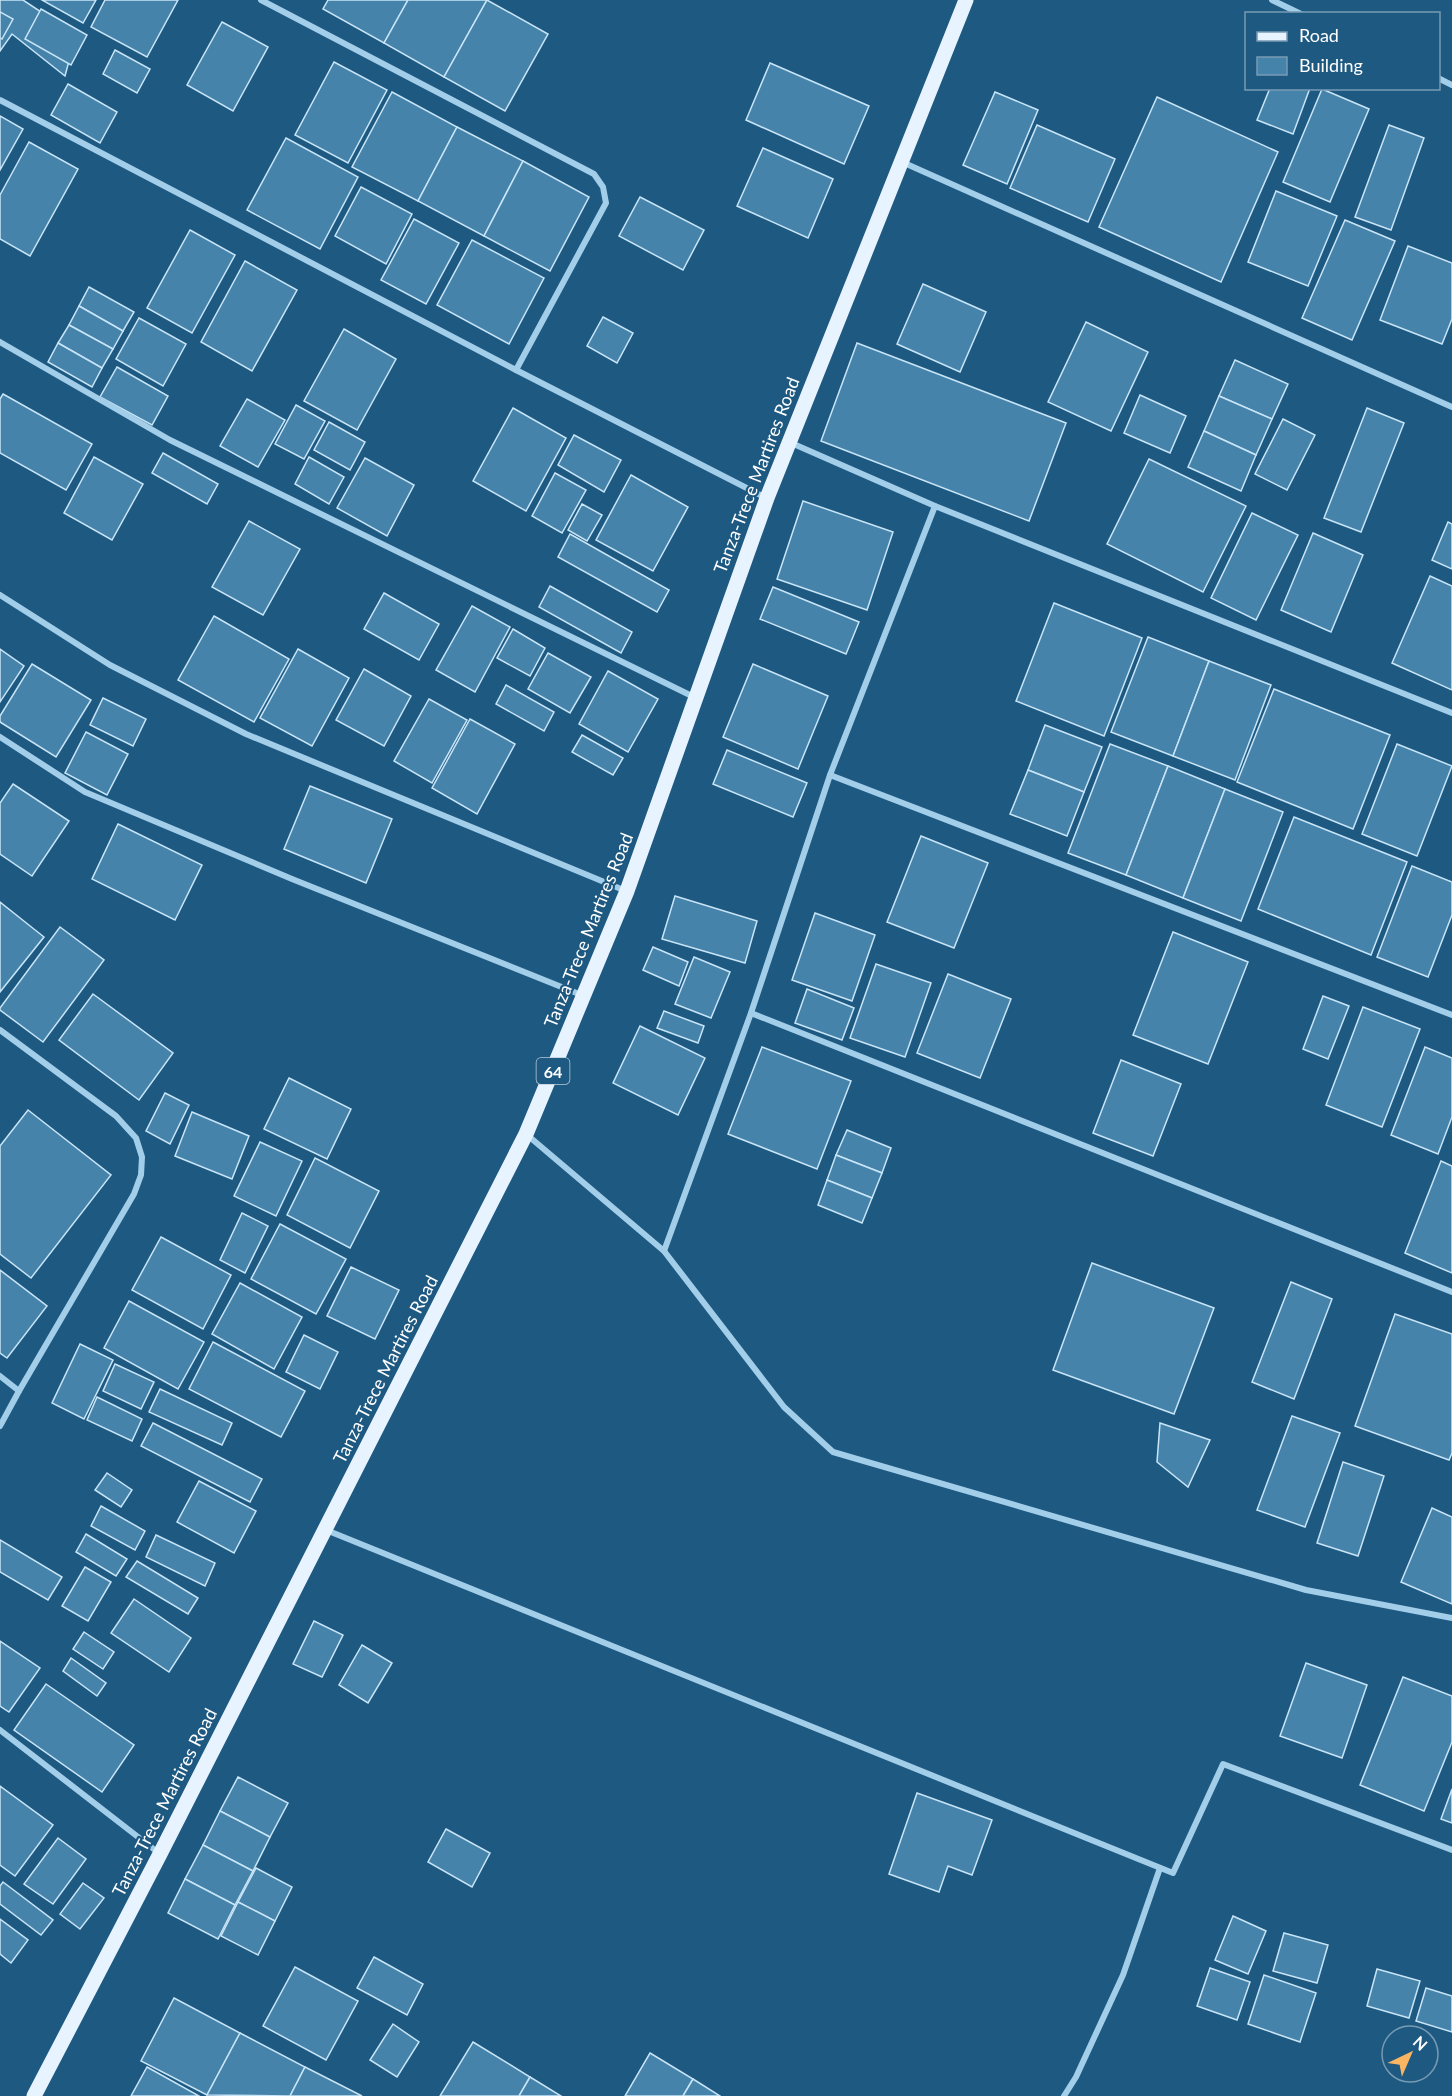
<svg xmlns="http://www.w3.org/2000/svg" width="1452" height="2096" font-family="Lato,sans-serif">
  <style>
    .building { fill: #4683ab; stroke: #c8e5f7; stroke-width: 1.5 }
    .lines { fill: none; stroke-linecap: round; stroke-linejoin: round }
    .street { stroke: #a3cee9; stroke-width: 6 }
    .primary { stroke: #e7f3fe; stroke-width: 15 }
    .labels { text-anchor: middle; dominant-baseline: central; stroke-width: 4.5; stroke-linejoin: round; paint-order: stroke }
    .shield { fill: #1e5982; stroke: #bccdda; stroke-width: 1.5 }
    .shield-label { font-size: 16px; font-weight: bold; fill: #fff }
    .street-label { font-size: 18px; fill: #fff; stroke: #1e5982 }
  </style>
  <rect width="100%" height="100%" fill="#1e5982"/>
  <g class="building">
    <polygon points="0,0 23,0 13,19 0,12"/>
    <polygon points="0,0 23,0 76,35 65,76 12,34 0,51"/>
    <polygon points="42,0 96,0 83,23"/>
    <polygon points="105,0 178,0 147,57 91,27"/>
    <polygon points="328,0 408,0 384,43 323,9"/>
    <polygon points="408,0 487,0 444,77 384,43"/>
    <polygon points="487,0 548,34 505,111 444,77"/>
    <polygon points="41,9 87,35 71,65 25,39"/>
    <polygon points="0,12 13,19 2,39 0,38"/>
    <polygon points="222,22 268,47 233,111 187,85"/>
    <polygon points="115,50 150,69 137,93 103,74"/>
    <polygon points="334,62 387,90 348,163 295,135"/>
    <polygon points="770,63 869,106 844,164 746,120"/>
    <polygon points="68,84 117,112 100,143 51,115"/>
    <polygon points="1270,88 1310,88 1293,134 1257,120"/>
    <polygon points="1322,89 1369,109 1330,202 1283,182"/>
    <polygon points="392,92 457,127 418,201 352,167"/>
    <polygon points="995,92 1038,110 1007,184 963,165"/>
    <polygon points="1157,97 1278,152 1221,282 1099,227"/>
    <polygon points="0,116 23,129 0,170"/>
    <polygon points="1037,125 1115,159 1088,222 1010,188"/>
    <polygon points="1389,125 1424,138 1391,230 1355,217"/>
    <polygon points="457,127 523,161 484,236 418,201"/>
    <polygon points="286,138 358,177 320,249 247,210"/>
    <polygon points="29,142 78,169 30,256 0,239 0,195"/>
    <polygon points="763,148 833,179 808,238 737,206"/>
    <polygon points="523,161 589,197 550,271 484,236"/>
    <polygon points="361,187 412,214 386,264 335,236"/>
    <polygon points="1276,191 1337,216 1308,286 1248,262"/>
    <polygon points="640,197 704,230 683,270 619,236"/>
    <polygon points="414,219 459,243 426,304 381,280"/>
    <polygon points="1345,220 1395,241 1352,340 1302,318"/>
    <polygon points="190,230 235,255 192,333 147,308"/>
    <polygon points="472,240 544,278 509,344 437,305"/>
    <polygon points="1408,246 1452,263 1452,319 1442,344 1380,320"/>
    <polygon points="245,261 297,290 252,371 201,342"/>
    <polygon points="923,284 986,312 960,372 897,344"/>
    <polygon points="89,287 134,312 123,331 79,306"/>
    <polygon points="79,306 123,331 113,349 69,325"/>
    <polygon points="603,317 633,333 617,363 587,346"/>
    <polygon points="139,318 186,344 163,386 116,359"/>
    <polygon points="1086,322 1148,352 1111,431 1048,402"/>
    <polygon points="69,325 113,349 102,368 58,343"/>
    <polygon points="344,329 396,359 357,430 304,401"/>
    <polygon points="58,343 102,368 92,387 48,362"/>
    <polygon points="857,343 1066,423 1029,521 821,441"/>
    <polygon points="1235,360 1288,384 1272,419 1219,396"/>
    <polygon points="117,367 168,396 152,425 100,397"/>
    <polygon points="3,394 92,444 66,490 0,453 0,399"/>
    <polygon points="1140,395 1186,416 1170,453 1124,433"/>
    <polygon points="1219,396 1272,419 1256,455 1204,431"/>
    <polygon points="247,399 285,420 258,467 220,446"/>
    <polygon points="296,405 325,421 304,459 275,444"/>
    <polygon points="513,408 566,438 526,511 473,481"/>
    <polygon points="1367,408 1404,423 1361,532 1324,518"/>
    <polygon points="1283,419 1315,435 1287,490 1255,474"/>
    <polygon points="329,422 365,442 350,470 314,450"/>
    <polygon points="1204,431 1256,455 1241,491 1188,467"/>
    <polygon points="574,435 621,460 604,492 558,465"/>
    <polygon points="163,453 218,484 207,504 152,473"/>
    <polygon points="94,457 143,484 112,540 64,513"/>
    <polygon points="309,457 344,477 329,504 295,484"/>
    <polygon points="365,458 414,485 387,536 337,508"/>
    <polygon points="1149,459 1246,506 1203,592 1107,544"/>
    <polygon points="555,473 586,490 562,533 532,516"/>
    <polygon points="631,475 688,507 653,571 596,540"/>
    <polygon points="803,501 893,532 867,610 777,579"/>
    <polygon points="582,504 602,515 587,541 568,530"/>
    <polygon points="1252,513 1298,535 1256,620 1211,598"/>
    <polygon points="249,521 300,549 263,615 212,587"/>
    <polygon points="1448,522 1452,524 1452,569 1432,560"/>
    <polygon points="1313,533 1363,555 1331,632 1281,610"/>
    <polygon points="570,534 669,590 657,612 558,557"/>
    <polygon points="1430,576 1452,586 1452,690 1392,663"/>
    <polygon points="550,586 632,632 621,653 539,607"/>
    <polygon points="773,587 859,622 846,654 760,619"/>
    <polygon points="384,593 439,624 419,660 364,629"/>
    <polygon points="1054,603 1142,638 1104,736 1016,701"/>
    <polygon points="472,606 510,627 475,692 436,670"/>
    <polygon points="214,616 289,659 254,722 178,680"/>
    <polygon points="513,629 545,648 530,676 497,658"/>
    <polygon points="1148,637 1209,661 1173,756 1111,732"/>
    <polygon points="0,649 24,666 0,702"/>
    <polygon points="298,649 349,678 312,746 260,718"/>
    <polygon points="548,653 591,677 570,713 528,689"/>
    <polygon points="1209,661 1271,685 1235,780 1173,756"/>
    <polygon points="32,664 91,700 56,757 0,722 0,716"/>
    <polygon points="753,664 828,696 798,769 723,737"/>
    <polygon points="364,669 411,696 384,746 336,720"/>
    <polygon points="608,671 658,699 628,752 579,724"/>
    <polygon points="506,685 554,712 544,731 496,704"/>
    <polygon points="1274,689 1390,735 1353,829 1237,782"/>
    <polygon points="103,698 146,719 133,746 90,725"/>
    <polygon points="429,699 467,720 432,783 394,761"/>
    <polygon points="470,719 515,744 477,814 432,788"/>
    <polygon points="1045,725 1102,747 1084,792 1028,770"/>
    <polygon points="86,732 128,754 107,795 65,773"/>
    <polygon points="582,735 623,758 613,775 572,752"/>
    <polygon points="1110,744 1168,766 1126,875 1068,853"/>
    <polygon points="1397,744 1452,766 1417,856 1362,834"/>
    <polygon points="727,750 807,783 793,817 713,784"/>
    <polygon points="1168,766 1225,789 1183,898 1126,875"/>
    <polygon points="1028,770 1084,792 1067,836 1010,814"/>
    <polygon points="13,784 69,821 32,876 0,854 0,803"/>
    <polygon points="310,786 392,819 366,883 284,849"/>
    <polygon points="1225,789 1283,812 1241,921 1183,898"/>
    <polygon points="1294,817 1407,862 1371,955 1258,909"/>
    <polygon points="118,824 202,865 175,920 92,879"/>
    <polygon points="921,836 988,863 954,948 887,922"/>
    <polygon points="1412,866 1452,882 1452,915 1428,977 1377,957"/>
    <polygon points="675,896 757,921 745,963 662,939"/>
    <polygon points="0,902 44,937 0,992"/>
    <polygon points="815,913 875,935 852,1001 792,980"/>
    <polygon points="60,927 104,960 43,1042 0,1010 0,1008"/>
    <polygon points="1173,932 1248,962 1208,1064 1133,1035"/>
    <polygon points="653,947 688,962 679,986 643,970"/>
    <polygon points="694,957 730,972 711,1018 675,1004"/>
    <polygon points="876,964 931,983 905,1057 850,1038"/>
    <polygon points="948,974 1011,999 980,1078 917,1053"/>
    <polygon points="807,989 854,1008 842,1040 795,1023"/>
    <polygon points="93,994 173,1053 139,1100 59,1040"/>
    <polygon points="1323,996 1349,1006 1328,1059 1303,1049"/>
    <polygon points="1363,1007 1420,1029 1382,1127 1326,1105"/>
    <polygon points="664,1011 704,1026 698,1043 657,1028"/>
    <polygon points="640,1026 705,1058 678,1115 613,1083"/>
    <polygon points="762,1047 851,1081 817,1169 728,1134"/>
    <polygon points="1425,1047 1452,1058 1452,1117 1438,1154 1391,1135"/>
    <polygon points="1121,1060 1181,1084 1153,1156 1093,1133"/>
    <polygon points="289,1078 351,1109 327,1159 264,1129"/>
    <polygon points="165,1093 189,1105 170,1144 146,1131"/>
    <polygon points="28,1110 111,1175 31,1278 0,1254 0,1146"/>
    <polygon points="192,1112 249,1136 232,1179 175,1156"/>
    <polygon points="847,1130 891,1148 882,1173 836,1155"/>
    <polygon points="260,1142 302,1161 276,1216 234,1196"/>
    <polygon points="836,1155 882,1173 872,1198 827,1180"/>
    <polygon points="315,1158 379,1191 350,1248 287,1215"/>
    <polygon points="1441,1161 1452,1166 1452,1273 1405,1253"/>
    <polygon points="827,1180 872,1198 862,1223 818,1205"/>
    <polygon points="242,1213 268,1226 245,1273 220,1260"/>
    <polygon points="280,1224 346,1259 316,1314 251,1279"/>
    <polygon points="161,1237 231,1275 203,1329 132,1290"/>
    <polygon points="1092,1263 1214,1308 1174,1414 1053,1370"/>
    <polygon points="351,1267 399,1290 375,1339 327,1316"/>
    <polygon points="0,1270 47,1306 7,1358 0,1353"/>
    <polygon points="1291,1282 1332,1299 1294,1399 1252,1382"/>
    <polygon points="240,1283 302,1317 274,1369 212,1334"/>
    <polygon points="129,1301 204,1342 178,1389 104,1348"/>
    <polygon points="1395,1314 1452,1334 1452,1453 1449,1460 1355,1426"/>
    <polygon points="304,1335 338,1352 320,1389 286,1372"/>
    <polygon points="213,1342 305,1391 281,1437 189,1389"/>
    <polygon points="80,1344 113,1360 84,1419 52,1403"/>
    <polygon points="115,1364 154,1382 141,1409 103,1391"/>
    <polygon points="160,1389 232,1423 222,1445 149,1412"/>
    <polygon points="97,1397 142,1419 132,1441 87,1420"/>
    <polygon points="1292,1416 1340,1433 1305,1527 1257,1510"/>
    <polygon points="153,1423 262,1479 250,1502 141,1446"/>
    <polygon points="1160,1423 1210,1440 1188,1487 1157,1462"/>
    <polygon points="1343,1462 1384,1476 1358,1556 1317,1543"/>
    <polygon points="107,1473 132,1490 121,1507 95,1490"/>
    <polygon points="199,1481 256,1511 234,1553 177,1522"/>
    <polygon points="101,1506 145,1531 135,1550 91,1526"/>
    <polygon points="1432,1508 1452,1517 1452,1604 1401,1582"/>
    <polygon points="86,1534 127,1559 116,1576 76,1552"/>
    <polygon points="156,1535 215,1563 205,1586 146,1557"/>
    <polygon points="0,1540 62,1577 48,1600 0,1572"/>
    <polygon points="137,1561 198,1598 188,1614 126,1577"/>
    <polygon points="85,1567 111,1582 88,1621 62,1606"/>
    <polygon points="134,1599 191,1638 169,1672 111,1633"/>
    <polygon points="314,1621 343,1635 322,1677 293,1664"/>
    <polygon points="84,1632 114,1652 103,1669 73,1649"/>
    <polygon points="0,1641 40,1668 9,1712 0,1706"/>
    <polygon points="362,1645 392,1663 368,1703 339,1685"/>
    <polygon points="71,1658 106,1683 97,1696 63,1671"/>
    <polygon points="1306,1663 1367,1685 1342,1758 1280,1736"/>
    <polygon points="1403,1677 1452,1696 1452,1742 1424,1811 1360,1785"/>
    <polygon points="46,1684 134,1745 102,1792 14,1730"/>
    <polygon points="238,1777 288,1803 270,1837 220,1811"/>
    <polygon points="0,1786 53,1825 15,1876 0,1865"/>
    <polygon points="1452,1789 1452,1823 1441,1819"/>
    <polygon points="917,1793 992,1820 972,1875 948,1866 939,1892 889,1874"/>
    <polygon points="220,1811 270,1837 253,1871 203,1845"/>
    <polygon points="446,1829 490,1853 472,1887 428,1862"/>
    <polygon points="58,1838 86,1859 53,1904 24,1884"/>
    <polygon points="203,1845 253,1871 235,1905 185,1879"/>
    <polygon points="256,1868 292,1887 275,1921 238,1902"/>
    <polygon points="185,1879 235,1905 218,1939 168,1913"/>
    <polygon points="3,1882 53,1920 41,1935 0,1904 0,1886"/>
    <polygon points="83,1883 104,1898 80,1929 60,1914"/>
    <polygon points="238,1902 275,1921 258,1955 221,1936"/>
    <polygon points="1233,1916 1266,1931 1248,1974 1215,1960"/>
    <polygon points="0,1919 28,1940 11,1963 0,1954"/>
    <polygon points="1284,1933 1328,1945 1317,1983 1273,1971"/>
    <polygon points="374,1957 423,1984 407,2015 357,1988"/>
    <polygon points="295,1967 358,2001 326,2060 263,2026"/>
    <polygon points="1210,1968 1250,1982 1237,2020 1197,2006"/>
    <polygon points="1377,1969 1420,1981 1409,2018 1367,2006"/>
    <polygon points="1264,1975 1316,1993 1300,2042 1248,2024"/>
    <polygon points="1426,1988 1452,1996 1452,2032 1416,2021"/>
    <polygon points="174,1998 240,2033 207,2095 141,2061"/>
    <polygon points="393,2024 419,2042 397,2077 370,2060"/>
    <polygon points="240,2033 305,2067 290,2096 207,2095"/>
    <polygon points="473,2042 530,2077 519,2096 440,2096"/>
    <polygon points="650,2053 693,2079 683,2096 625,2096"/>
    <polygon points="147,2067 199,2096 131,2096"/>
    <polygon points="305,2067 362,2096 290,2096"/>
    <polygon points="530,2077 561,2096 519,2096"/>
    <polygon points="693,2079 720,2096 683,2096"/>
  </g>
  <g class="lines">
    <g class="street">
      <polyline points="261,0 594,174 603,187 606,203 516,370"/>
      <polyline points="1272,0 1301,14"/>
      <polyline points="1438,78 1452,85"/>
      <polyline points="0,100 516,370 766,498"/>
      <polyline points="902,162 1452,407"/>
      <polyline points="0,342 170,440 696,698"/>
      <polyline points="789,442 935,506 1452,713"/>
      <polyline points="0,595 110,665 246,734 626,891"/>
      <polyline points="0,737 85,792 292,879 584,996"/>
      <polyline points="830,775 1452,1015"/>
      <polyline points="751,1013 1452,1292"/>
      <polyline points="0,1030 116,1116 136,1138 142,1157 141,1175 134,1194 19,1391 0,1426"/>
      <polyline points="526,1134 664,1251 784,1407 833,1452 1306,1590 1452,1618"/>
      <polyline points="664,1251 751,1013 830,775 935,506"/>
      <polyline points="0,1376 19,1391"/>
      <polyline points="326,1530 1173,1873 1223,1764 1452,1850"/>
      <polyline points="0,1730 160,1854"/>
      <polyline points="1064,2096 1076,2077 1123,1975 1160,1868"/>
    </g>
    <polyline class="primary" points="34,2096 160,1854 526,1134 627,891 767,498 966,0"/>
  </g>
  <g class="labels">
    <rect class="shield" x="536.5" y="1058" width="33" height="26" rx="4.5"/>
    <g class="shield-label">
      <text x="553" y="1071">64</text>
    </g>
    <g class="street-label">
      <text transform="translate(756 475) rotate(-69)">Tanza-Trece Martires Road</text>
      <text transform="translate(588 930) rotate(-68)">Tanza-Trece Martires Road</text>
      <text transform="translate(385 1369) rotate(-63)">Tanza-Trece Martires Road</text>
      <text transform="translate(164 1802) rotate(-63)">Tanza-Trece Martires Road</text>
    </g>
  </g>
  <rect x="1245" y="12" width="195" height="78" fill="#1e5982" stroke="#789bb4" stroke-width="1.5"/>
  <rect x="1257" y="32" width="30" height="9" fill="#e7f3fe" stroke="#789bb4" stroke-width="1.5"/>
  <text x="1299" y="42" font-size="18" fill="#ffffff">Road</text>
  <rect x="1257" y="57" width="30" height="18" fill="#4683ab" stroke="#789bb4" stroke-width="1.5"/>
  <text x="1299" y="72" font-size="18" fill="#ffffff">Building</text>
  <g transform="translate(1410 2054) rotate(44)"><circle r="28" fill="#1e5982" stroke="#789bb4" stroke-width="1.5"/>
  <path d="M0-4.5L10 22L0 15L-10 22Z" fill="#f9b562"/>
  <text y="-9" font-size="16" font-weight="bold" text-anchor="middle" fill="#ffffff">N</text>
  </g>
</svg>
